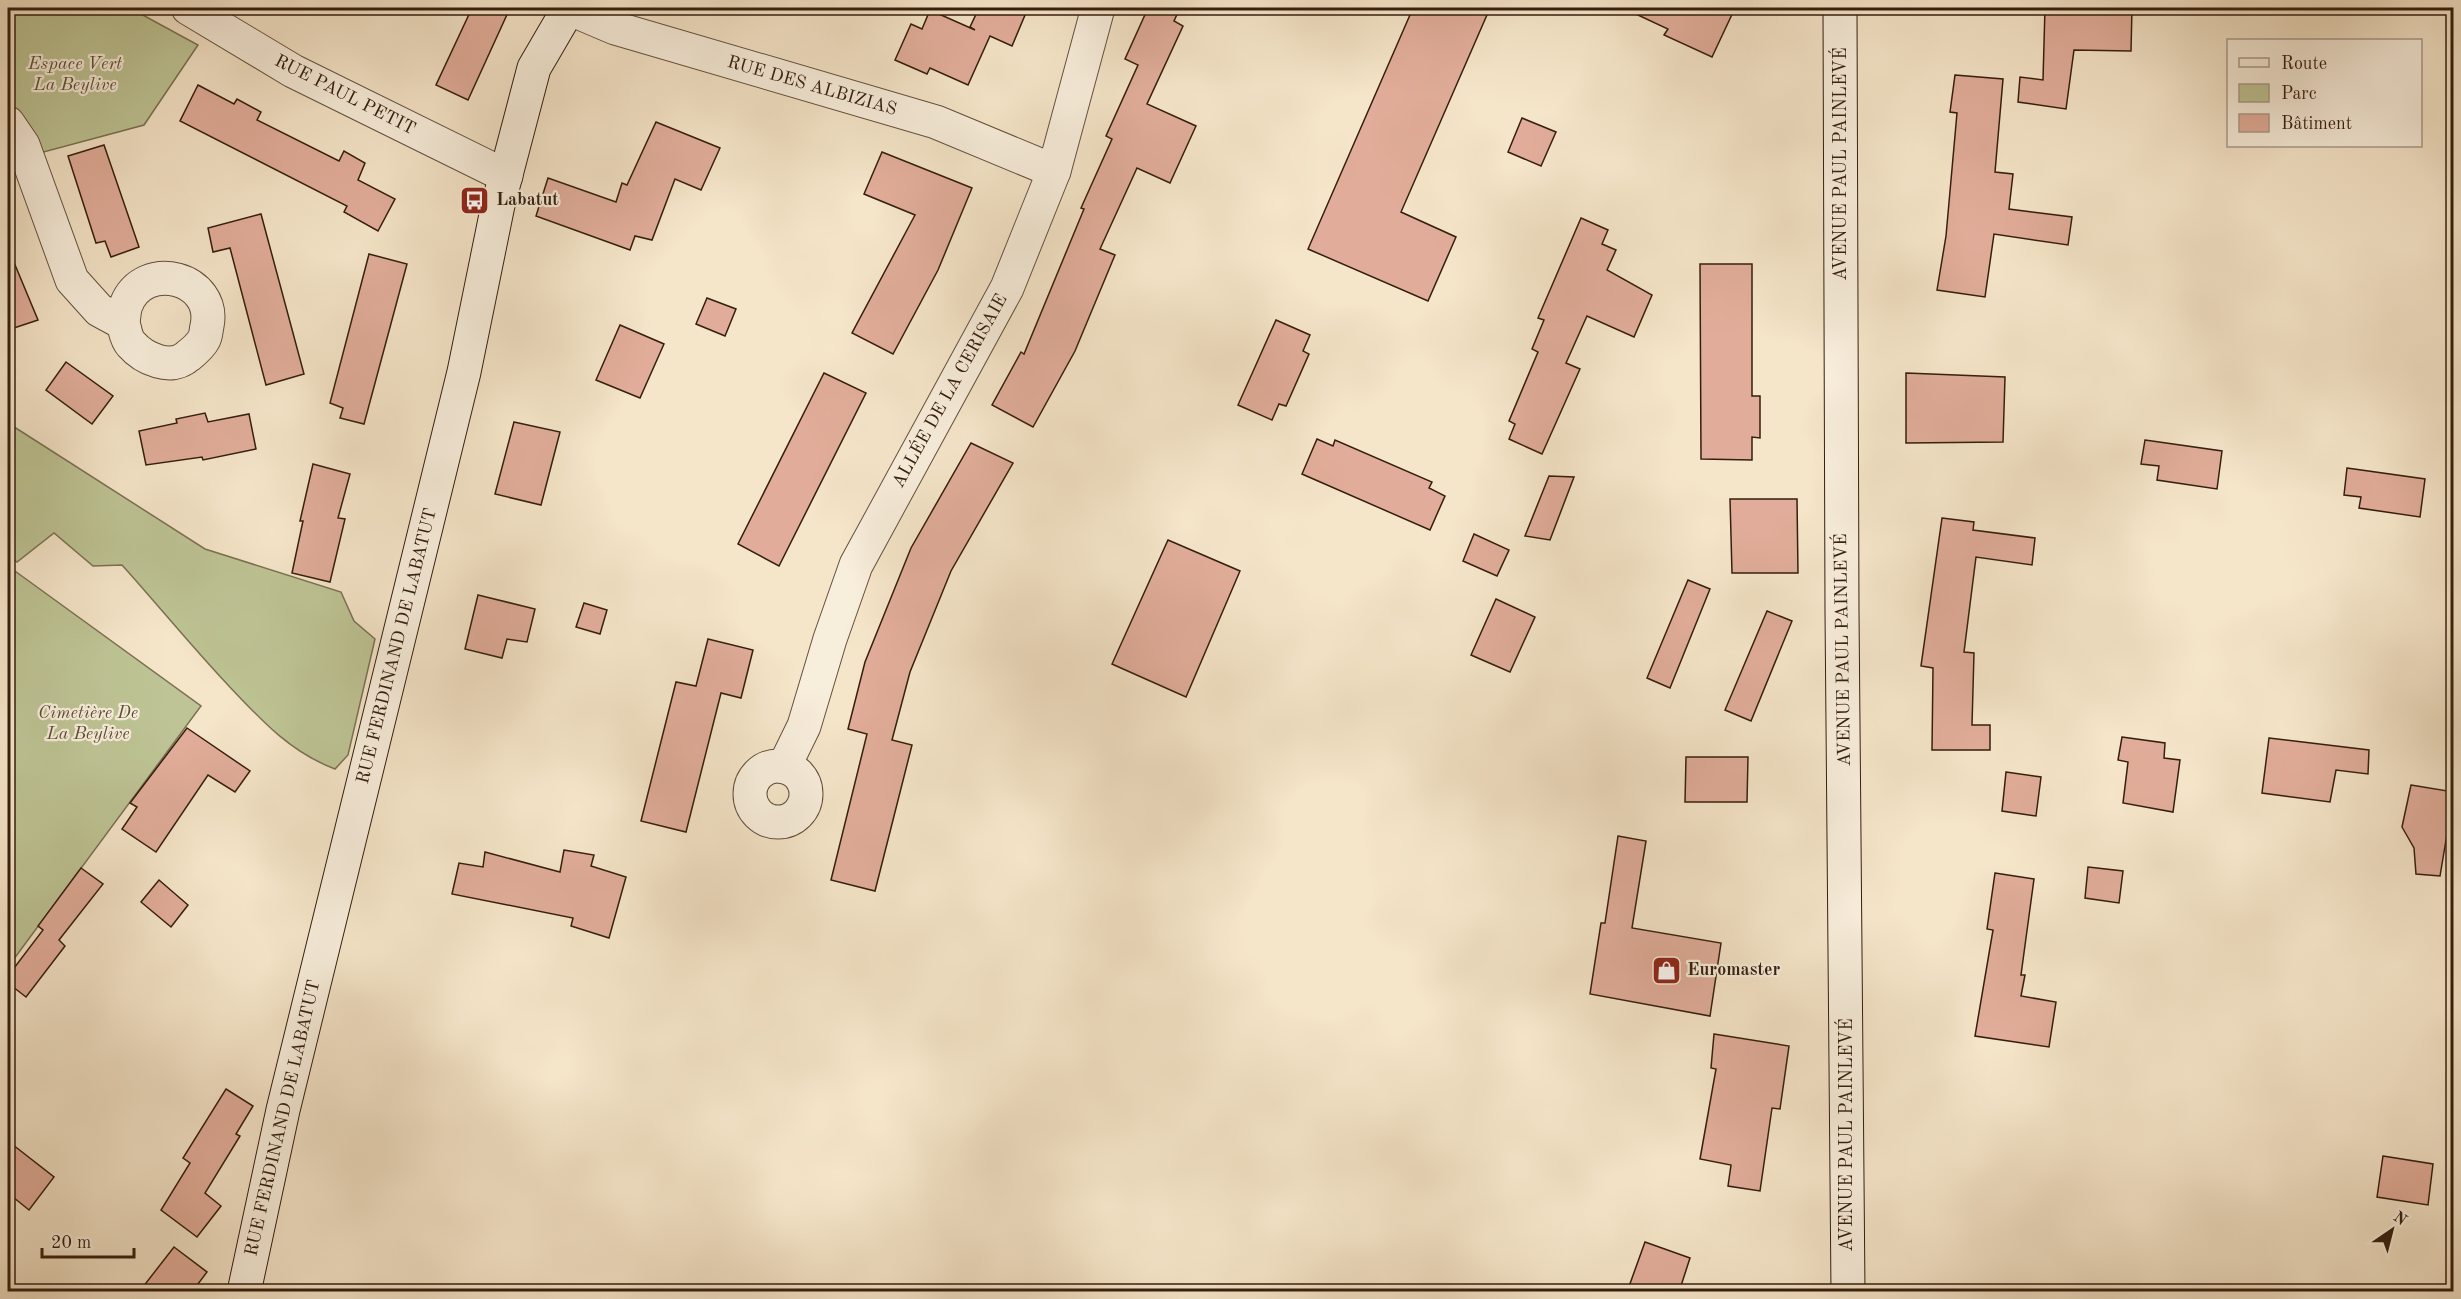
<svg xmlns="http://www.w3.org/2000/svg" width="2461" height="1299" font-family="'Old Standard TT',serif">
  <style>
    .green { fill: #bec495; stroke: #797152; stroke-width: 1.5 }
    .building { fill: #e1ad9a; stroke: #341e0e; stroke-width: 1.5 }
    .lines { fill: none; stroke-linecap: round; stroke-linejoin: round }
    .street-casing { stroke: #64503d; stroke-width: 35 }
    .secondary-casing { stroke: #341e0e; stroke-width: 35 }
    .street { stroke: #f8eedc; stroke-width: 33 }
    .secondary { stroke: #f8eedc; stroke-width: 33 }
    .labels { text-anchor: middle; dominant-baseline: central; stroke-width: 4.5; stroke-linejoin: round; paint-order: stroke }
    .park-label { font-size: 18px; font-style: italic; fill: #5d5036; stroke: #f8eedc }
    .street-label { font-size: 18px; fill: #341e0e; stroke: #f8eedc }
    .poi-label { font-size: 18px; font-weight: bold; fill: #341e0e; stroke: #f8eedc; text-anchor: start }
  </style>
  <rect width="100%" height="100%" fill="#f5e5c9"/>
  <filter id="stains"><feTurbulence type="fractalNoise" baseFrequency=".00333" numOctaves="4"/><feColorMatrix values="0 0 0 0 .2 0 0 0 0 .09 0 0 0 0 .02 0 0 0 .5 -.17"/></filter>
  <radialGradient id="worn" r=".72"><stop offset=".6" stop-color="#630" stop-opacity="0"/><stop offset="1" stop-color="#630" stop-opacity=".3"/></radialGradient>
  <g class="green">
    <polygon points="8,8 130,8 198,45 144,125 40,153 8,107"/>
    <path d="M8,423L205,549L341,592L354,621L375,639L348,755L335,769C290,752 261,720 228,685C192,647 158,605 122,565L93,566L54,533L17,562L8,555Z"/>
    <polygon points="8,566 201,706 8,967"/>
  </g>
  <g class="building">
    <polygon points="472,8 510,8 468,100 436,85"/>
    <polygon points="979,8 1028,8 1012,46 990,36 968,85 930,68 927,74 895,60 911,24 922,29 930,10 975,30 970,27"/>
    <polygon points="1148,8 1180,8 1174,21 1183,26 1147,104 1196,126 1170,183 1137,168 1100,249 1115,255 1075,351 1033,427 992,405 1021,352 1024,354 1084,209 1081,208 1112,139 1106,136 1138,65 1125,59"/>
    <polygon points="1413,8 1490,8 1401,212 1456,237 1428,301 1308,249"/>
    <polygon points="1623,8 1735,8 1712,57 1664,35 1668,29"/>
    <polygon points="2045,8 2132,8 2131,51 2074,50 2066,109 2018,102 2020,77 2043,80"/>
    <polygon points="1955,75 2003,79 1995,172 2013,174 2009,209 2072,217 2068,245 1994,234 1985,297 1937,290 1946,236 1957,113 1950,112"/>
    <polygon points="198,85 234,104 237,99 261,112 257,120 339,161 344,151 365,163 358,180 395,199 378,231 344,212 347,206 180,121"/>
    <polygon points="1522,118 1556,132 1541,166 1508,152"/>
    <polygon points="656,122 720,148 701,190 675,179 652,240 635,236 630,250 536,216 548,178 616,202 622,183 627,185"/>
    <polygon points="104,145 139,247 111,257 105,241 96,243 68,156"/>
    <polygon points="882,152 972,188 938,270 893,354 852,333 915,215 864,194"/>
    <polygon points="261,214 304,374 266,385 230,248 213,252 208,228"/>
    <polygon points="1581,218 1608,230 1602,244 1616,250 1607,270 1652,295 1634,337 1587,316 1566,363 1580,369 1542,454 1509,439 1515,424 1509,421 1538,352 1532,349 1544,320 1538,318"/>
    <polygon points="8,248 38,320 8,330"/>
    <polygon points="369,254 407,264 364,424 340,418 343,408 330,403"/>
    <polygon points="1700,264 1752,264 1752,396 1760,396 1760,438 1752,437 1752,460 1701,459"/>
    <polygon points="707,298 736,309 725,336 696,324"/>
    <polygon points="1276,320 1310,335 1303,351 1309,354 1286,406 1279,404 1272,420 1238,405"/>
    <polygon points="620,325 664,344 640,398 596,380"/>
    <polygon points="66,362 113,396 92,424 46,390"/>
    <polygon points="824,373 866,393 779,566 738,544"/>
    <polygon points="1906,373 2005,377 2003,442 1906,443"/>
    <polygon points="205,413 208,422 249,414 256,449 203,460 202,457 146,465 139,431 177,423 176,419"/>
    <polygon points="514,422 560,432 541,505 495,494"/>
    <polygon points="1317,439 1333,446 1335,440 1432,482 1429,488 1445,496 1430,530 1302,474"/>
    <polygon points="2145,440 2222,451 2217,489 2157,480 2159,466 2141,464"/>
    <polygon points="971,443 1013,463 951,571 910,672 892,740 912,745 875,891 831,880 867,734 848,729 865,662 911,548"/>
    <polygon points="313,464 350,474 338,518 345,519 330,582 292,573 303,521 300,521"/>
    <polygon points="2347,468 2425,479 2420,517 2359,508 2361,497 2344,495"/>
    <polygon points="1549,476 1574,477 1550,540 1525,536"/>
    <polygon points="1730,499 1797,499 1798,573 1732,573"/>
    <polygon points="1942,518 1974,522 1973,530 2035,538 2032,565 1976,557 1964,652 1974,653 1972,725 1990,725 1990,750 1932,750 1933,668 1921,666"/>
    <polygon points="1474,534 1509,550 1497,576 1463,561"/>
    <polygon points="1168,540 1240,571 1186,697 1112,664"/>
    <polygon points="1688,580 1710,589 1670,688 1647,678"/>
    <polygon points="478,595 535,609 527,642 507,639 502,658 465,649"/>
    <polygon points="1496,599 1535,617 1510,672 1471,655"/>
    <polygon points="584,603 607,610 600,634 576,627"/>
    <polygon points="1767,611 1792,621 1751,721 1725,710"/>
    <polygon points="708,639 753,650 741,698 721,693 686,832 641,821 676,682 696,686"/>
    <polygon points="187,728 250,771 235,792 208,775 156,852 122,829 137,807 130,803"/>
    <polygon points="2122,737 2165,743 2164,758 2180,760 2173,812 2123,803 2128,762 2118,760"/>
    <polygon points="2269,738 2369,750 2368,774 2336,770 2330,802 2262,793"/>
    <polygon points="1686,757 1748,757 1747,802 1685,802"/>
    <polygon points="2006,772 2041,777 2036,816 2002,811"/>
    <polygon points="2411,785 2454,792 2440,876 2416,874 2414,848 2402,827"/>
    <polygon points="1618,836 1646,841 1632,928 1721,943 1710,1016 1590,994 1601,923 1605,923"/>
    <polygon points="564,850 594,855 591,866 626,877 609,938 571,926 573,918 452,894 459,863 483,867 485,852 560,872"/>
    <polygon points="2088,867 2123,871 2119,903 2085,898"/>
    <polygon points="81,868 103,884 59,940 65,946 26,997 8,983 8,976 43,930 38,926"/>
    <polygon points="1995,873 2034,879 2021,975 2025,975 2021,996 2056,1002 2049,1047 1975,1036 1993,930 1987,929"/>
    <polygon points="159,880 188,905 171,927 141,902"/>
    <polygon points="1714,1034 1789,1046 1780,1109 1772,1108 1760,1191 1728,1186 1731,1165 1700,1159 1716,1069 1711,1068"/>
    <polygon points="226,1089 253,1106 236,1134 240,1136 205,1193 221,1206 197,1237 161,1210 190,1163 183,1158"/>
    <polygon points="8,1141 54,1177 29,1210 8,1193"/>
    <polygon points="2383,1156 2433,1164 2428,1205 2377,1197"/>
    <polygon points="1645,1242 1690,1258 1679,1292 1627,1292"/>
    <polygon points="174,1247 207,1272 192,1292 139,1292"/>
  </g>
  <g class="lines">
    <defs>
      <g id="street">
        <polyline points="188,8 293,71 506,176"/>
        <polyline points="568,8 615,28 936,122 1054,171"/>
        <path d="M8,123L23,145L72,280L99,310L123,323C125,329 126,339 131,344C144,359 171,371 188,356C193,352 201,345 204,339C206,336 206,330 207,326C217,278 144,258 126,305C124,310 124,317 123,323"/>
        <circle cx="778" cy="794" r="28"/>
        <polyline points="784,767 804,726 830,639 856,565 1007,288 1054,171 1098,8"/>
      </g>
      <g id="secondary">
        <polyline points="1840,8 1842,611 1848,1292"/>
        <polyline points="244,1292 283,1110 464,372 498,205 534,68 569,8"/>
      </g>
    </defs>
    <use href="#street" class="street-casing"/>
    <use href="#secondary" class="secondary-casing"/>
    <use href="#street" class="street"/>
    <use href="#secondary" class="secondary"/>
  </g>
  <defs>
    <symbol id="bus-square" viewBox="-11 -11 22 22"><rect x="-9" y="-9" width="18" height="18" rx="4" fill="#8f2418" stroke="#f8eedc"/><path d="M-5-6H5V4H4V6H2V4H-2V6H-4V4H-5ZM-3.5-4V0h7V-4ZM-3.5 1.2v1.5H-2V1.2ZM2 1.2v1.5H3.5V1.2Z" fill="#fff"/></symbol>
    <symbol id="shop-square" viewBox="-11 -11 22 22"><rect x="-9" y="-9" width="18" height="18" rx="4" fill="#8f2418" stroke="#f8eedc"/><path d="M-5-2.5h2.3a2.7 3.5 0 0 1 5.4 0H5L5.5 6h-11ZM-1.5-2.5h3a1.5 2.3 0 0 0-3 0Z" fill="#fff"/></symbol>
  </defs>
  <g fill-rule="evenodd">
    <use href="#bus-square" x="458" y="184" width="33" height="33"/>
    <use href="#shop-square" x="1650" y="954" width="33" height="33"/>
  </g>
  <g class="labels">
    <g class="park-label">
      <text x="75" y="64">Espace Vert<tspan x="75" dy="21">La Beylive</tspan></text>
      <text x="88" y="713">Cimetière De<tspan x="88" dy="21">La Beylive</tspan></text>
    </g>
    <g class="street-label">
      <text transform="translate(812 86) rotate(16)">RUE DES ALBIZIAS</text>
      <text transform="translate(345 95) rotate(27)">RUE PAUL PETIT</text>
      <text transform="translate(1841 164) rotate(-90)">AVENUE PAUL PAINLEVÉ</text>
      <text transform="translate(950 391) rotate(-61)">ALLÉE DE LA CERISAIE</text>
      <text transform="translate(397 646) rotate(-76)">RUE FERDINAND DE LABATUT</text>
      <text transform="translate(1843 650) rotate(-91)">AVENUE PAUL PAINLEVÉ</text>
      <text transform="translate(283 1118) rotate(-77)">RUE FERDINAND DE LABATUT</text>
      <text transform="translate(1847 1135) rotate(-90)">AVENUE PAUL PAINLEVÉ</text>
    </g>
    <g class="poi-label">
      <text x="496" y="200">Labatut</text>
      <text x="1687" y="970">Euromaster</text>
    </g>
  </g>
  <rect width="2461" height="1299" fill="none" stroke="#f5e5c9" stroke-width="30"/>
  <rect x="9" y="9" width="2443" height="1281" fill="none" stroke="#341e0e" stroke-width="3"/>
  <rect x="15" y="15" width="2431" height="1269" fill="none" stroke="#341e0e" stroke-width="1.5"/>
  <rect x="2227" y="39" width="195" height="108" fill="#f8eedc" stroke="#aa9b8a" stroke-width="1.5"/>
  <rect x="2239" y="58" width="30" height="9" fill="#f8eedc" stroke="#aa9b8a" stroke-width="1.5"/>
  <text x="2281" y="69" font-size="18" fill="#341e0e">Route</text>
  <rect x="2239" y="84" width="30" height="18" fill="#bec495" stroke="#aa9b8a" stroke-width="1.5"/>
  <text x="2281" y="99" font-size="18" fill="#341e0e">Parc</text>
  <rect x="2239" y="114" width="30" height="18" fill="#e1ad9a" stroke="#aa9b8a" stroke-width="1.5"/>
  <text x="2281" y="129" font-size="18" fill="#341e0e">Bâtiment</text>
  <g transform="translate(2392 1230) rotate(35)" stroke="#f8eedc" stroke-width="4.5" paint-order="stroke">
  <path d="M0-4.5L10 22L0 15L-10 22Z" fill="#341e0e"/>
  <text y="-9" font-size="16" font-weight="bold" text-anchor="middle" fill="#341e0e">N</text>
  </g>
  <path d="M42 1248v9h92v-9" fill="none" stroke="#341e0e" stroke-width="3"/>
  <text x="51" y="1248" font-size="18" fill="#341e0e" stroke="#f8eedc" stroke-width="4.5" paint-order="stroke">20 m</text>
  <rect width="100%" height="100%" filter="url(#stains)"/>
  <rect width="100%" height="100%" fill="url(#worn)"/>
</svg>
